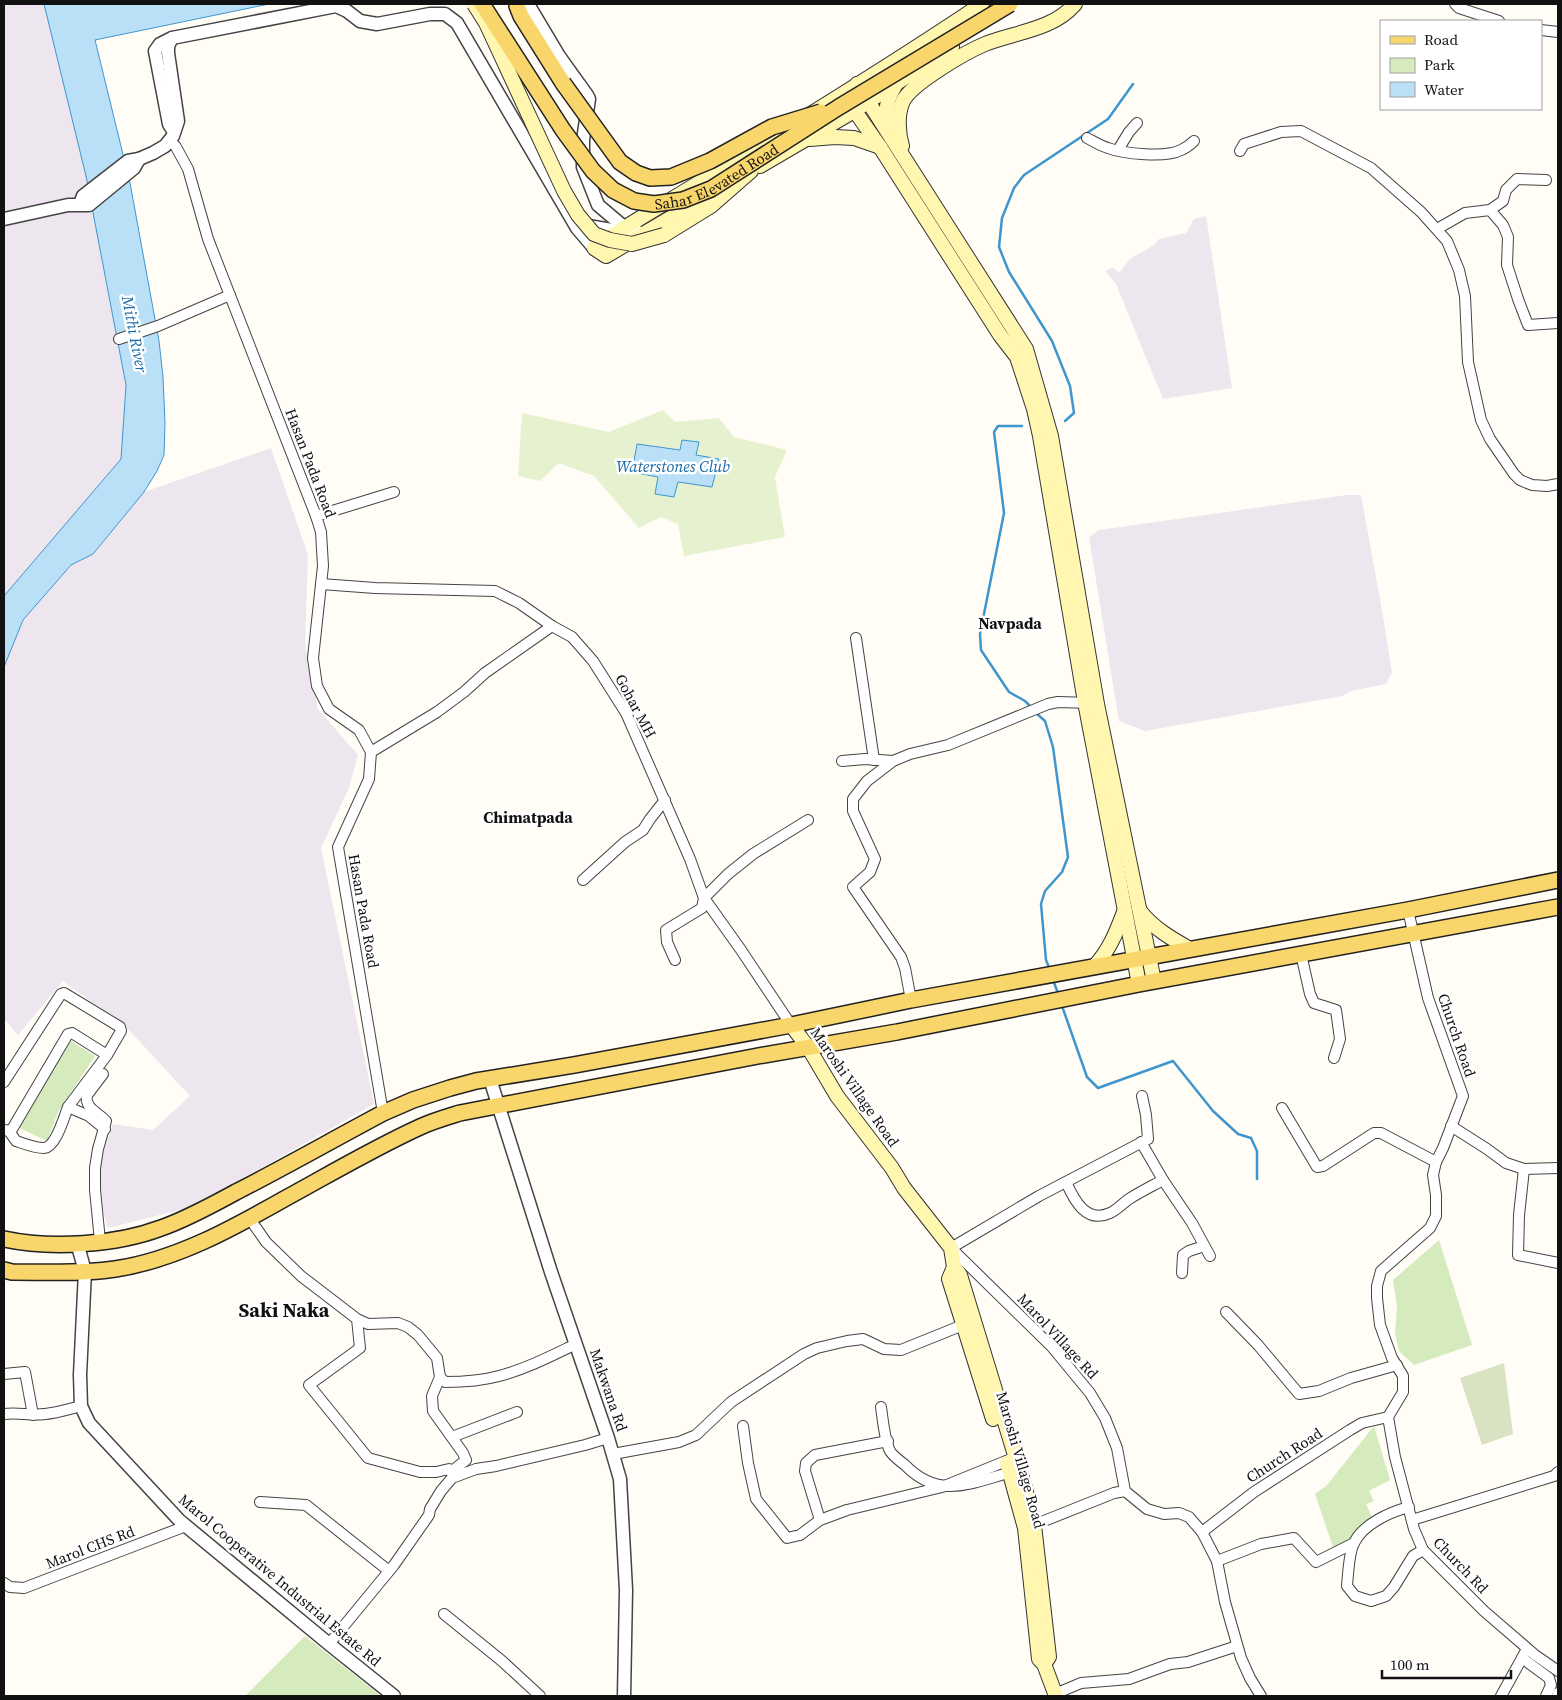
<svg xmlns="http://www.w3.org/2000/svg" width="1562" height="1700" font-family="'Source Serif 4',serif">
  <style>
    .industrial { fill: #eee6ef }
    .green { fill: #d5ebbd }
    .cemetery { fill: #d9e3c4 }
    .pitch { fill: #e6f2cf }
    .water { fill: #b9e0f7; stroke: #3f96cf }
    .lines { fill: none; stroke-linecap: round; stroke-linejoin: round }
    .stream { stroke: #3f96cf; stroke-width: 2.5 }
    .minor-casing { stroke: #444; stroke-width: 12 }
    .tertiary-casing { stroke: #444; stroke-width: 15 }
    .secondary-casing { stroke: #333; stroke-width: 16 }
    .primary-casing { stroke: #222; stroke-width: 18 }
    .minor { stroke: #fff; stroke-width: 10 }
    .tertiary { stroke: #fff; stroke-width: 12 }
    .secondary { stroke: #fff6b0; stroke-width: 14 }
    .primary { stroke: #f9d66b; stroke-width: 15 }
    .secondary-bridge-casing { stroke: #333; stroke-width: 16; stroke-linecap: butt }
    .primary-bridge-casing { stroke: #222; stroke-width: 18; stroke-linecap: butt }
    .secondary-bridge { stroke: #fff6b0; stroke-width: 14 }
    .primary-bridge { stroke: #f9d66b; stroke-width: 15 }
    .labels { text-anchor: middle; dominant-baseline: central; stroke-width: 5; stroke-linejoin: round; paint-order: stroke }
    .street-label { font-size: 15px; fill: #111; stroke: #fff }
    .water-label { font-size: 16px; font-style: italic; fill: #1768a6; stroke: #fff }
    .neighbourhood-label { font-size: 16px; font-weight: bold; fill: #111; stroke: #fff }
    .district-label { font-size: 20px; font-weight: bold; fill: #111; stroke: #fff }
  </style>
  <rect width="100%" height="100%" fill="#fffdf5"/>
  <g class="industrial">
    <polygon points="4,4 44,4 47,15 86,176 126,385 121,459 4,596"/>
    <polygon points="1206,216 1232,388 1163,399 1116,284 1105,271 1113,267 1119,273 1130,259 1154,245 1159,239 1186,233 1194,219"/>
    <polygon points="271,448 308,555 305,644 318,709 358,755 349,788 321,848 374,1104 192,1207 108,1228 100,1200 99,1165 113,1124 153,1130 190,1096 129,1030 63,981 18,1035 4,1019 4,667 23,620 71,565 93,554 144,492"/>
    <polygon points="1347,495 1361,495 1382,610 1392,673 1386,684 1351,691 1342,696 1145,731 1119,721 1089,537 1099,530"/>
  </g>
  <g class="green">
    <polygon points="71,1041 95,1056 58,1112 47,1141 17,1127"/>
    <polygon points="1439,1240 1472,1345 1414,1365 1399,1351 1395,1333 1397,1307 1393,1280"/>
    <polygon points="1374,1426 1390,1480 1369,1491 1374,1501 1366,1504 1373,1519 1354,1540 1334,1550 1315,1494 1327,1485"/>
    <polygon points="305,1636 381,1696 245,1696"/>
  </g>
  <polygon class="cemetery" points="1504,1363 1513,1434 1482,1445 1460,1378"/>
  <polygon class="pitch" points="663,410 675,422 719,418 734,437 787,450 775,477 785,537 684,556 678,524 661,517 639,528 594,476 559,463 540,481 518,476 522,413 609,432"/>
  <g class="water">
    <polygon points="44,4 269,4 95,40 130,183 159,341 163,377 165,423 164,455 157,471 144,492 93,554 71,565 23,620 4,667 4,596 121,459 126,385 86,176"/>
    <polygon points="682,440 699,442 696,455 719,459 712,487 678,482 674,497 655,494 658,477 632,472 637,444 680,450"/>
  </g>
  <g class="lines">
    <g class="stream">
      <polyline points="1065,421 1074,413 1070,386 1052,341 1009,272 999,247 1002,218 1014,188 1024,175 1108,119 1133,84"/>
      <polyline points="1022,426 998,426 994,432 1004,513 980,634 981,650 1009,692 1025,701 1031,707"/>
      <polyline points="1036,713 1045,721 1053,747 1068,857 1062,872 1045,891 1041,904 1046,960 1050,970"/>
      <polyline points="1053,980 1059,996"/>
      <polyline points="1062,1006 1087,1077 1098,1088 1173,1061 1213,1111 1238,1134 1251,1138 1257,1151 1257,1179"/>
    </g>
    <defs>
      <g id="minor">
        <polyline points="1455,4 1459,8 1499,21"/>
        <polyline points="1541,30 1558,32"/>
        <path d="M1087,138C1093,141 1101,146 1108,148C1124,154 1166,158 1181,150C1186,148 1190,145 1194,141"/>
        <polyline points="170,140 176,147 188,169 208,239 316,516 321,532 323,566 313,658 317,686 329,709 359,730 371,752 369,779 338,847 383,1113"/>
        <polyline points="1118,150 1129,132 1137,123"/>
        <polyline points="1240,151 1244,144 1281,132 1301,131 1371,168 1421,212 1447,241 1459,270 1465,296 1468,362 1481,420 1490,439 1514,474 1520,480 1532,485 1547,486 1558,484"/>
        <polyline points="1490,210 1503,201 1506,190 1517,179 1546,180"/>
        <polyline points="1437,229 1465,213 1490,210 1503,225 1508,237 1507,265 1518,299 1528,325 1558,323"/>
        <polyline points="119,339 158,326 230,295"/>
        <polyline points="316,516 394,492"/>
        <polyline points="321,584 375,588 495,591 519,603 552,626 572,637 593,661 626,713 690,859 704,898 741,950 791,1025"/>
        <polyline points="856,638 874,760"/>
        <polyline points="371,752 437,712 464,692 485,673 552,626"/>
        <polyline points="842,761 865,759 893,761 910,754 948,745 1048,704 1058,702 1091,703"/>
        <polyline points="893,761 867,781 853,799 853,811 875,859 870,872 853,887 901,957 905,968 911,1000"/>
        <polyline points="583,880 625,842 643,830 650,819 665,800"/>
        <polyline points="1301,954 1310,994 1314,1003 1336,1010 1340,1039 1334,1058"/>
        <polyline points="675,960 667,942 666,930 702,908 704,898 728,874 753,854 808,820"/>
        <polyline points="4,1082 61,994 64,993 120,1027 121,1031 107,1055 68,1107"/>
        <polyline points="1282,1108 1317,1167 1323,1166 1374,1133 1381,1133 1436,1162"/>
        <polyline points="1451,1126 1487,1149 1506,1163 1524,1169 1558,1168"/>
        <polyline points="4,1130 11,1131 68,1034 72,1033 107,1055"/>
        <path d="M9,1131L16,1141C25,1144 35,1148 44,1148C56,1147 64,1117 68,1107L89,1116L105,1129"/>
        <polyline points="1141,1142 1163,1180"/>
        <polyline points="1524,1169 1519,1215 1518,1255 1558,1263"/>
        <path d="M1066,1182C1074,1200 1086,1224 1110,1213C1117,1210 1123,1203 1129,1199C1140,1192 1152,1186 1163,1180L1192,1223L1210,1256"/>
        <polyline points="250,1219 266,1242 301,1276 357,1319 368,1324 398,1323 408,1327 418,1335 437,1358 440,1377 432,1396 433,1411 463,1453 466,1460 451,1472 449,1469 436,1472 420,1472 368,1458 309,1385 360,1348 357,1319"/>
        <path d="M100,1241L95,1190V1168L98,1149L106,1121C99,1113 84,1108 87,1095L103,1074"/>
        <polyline points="1182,1273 1183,1255 1189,1251 1204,1246"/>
        <polyline points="1226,1312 1258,1345 1299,1394 1319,1391 1351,1378 1397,1365"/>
        <polyline points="4,1374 25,1372 33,1415"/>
        <path d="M440,1377L445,1382C463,1382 481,1381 499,1376C526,1369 551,1356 576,1344"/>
        <path d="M881,1407C883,1421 884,1436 889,1449C891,1455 900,1461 905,1465C941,1502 974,1481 1016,1471"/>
        <path d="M4,1414C18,1412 31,1416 45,1414C57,1413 69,1409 81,1406"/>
        <polyline points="1388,1417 1403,1392 1403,1376 1392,1358 1380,1325 1377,1298 1377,1286 1381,1271 1430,1228 1436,1216 1436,1195 1433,1175 1436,1162 1443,1148 1463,1096 1428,998 1408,910"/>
        <polyline points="1388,1417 1395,1457 1414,1529 1423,1550 1484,1611 1535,1655 1558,1671"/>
        <polyline points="743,1426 748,1463 756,1499 787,1538 800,1535 820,1520 847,1510 942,1487 1011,1459"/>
        <polyline points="452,1437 517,1412"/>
        <polyline points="613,1454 679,1442 696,1435 731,1402 804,1354 817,1348 847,1341 863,1339 884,1349 901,1350 968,1323"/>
        <polyline points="1125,1491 1117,1448 1105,1418 1090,1393 1052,1347 951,1248 1039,1196 1148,1139 1146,1115 1142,1096"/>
        <polyline points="260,1502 306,1505 389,1571"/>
        <path d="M1409,1507C1390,1512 1363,1524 1354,1543C1349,1552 1348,1575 1347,1586L1355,1596L1371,1601L1386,1596L1394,1587L1413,1556L1423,1550"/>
        <polyline points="820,1520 805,1471 806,1463 815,1455 888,1441"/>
        <polyline points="1412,1520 1554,1476 1558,1472"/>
        <polyline points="1034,1525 1114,1493 1125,1491 1147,1509 1164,1514 1179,1513 1189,1517 1202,1532 1217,1561 1225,1602 1241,1658 1250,1678 1261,1696"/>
        <polyline points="1202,1532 1254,1492 1350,1430 1362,1423 1388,1417"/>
        <polyline points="1217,1561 1261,1544 1294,1538 1316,1562 1354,1543"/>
        <polyline points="4,1583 10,1587 24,1588 186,1526"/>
        <polyline points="444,1614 502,1661 540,1696"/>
        <polyline points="329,1644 394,1565 429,1515 430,1509 441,1491 452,1478 476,1469 496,1466 585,1445 608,1438"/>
        <polyline points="1522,1658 1549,1678 1551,1685 1546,1696"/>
        <polyline points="1055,1694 1081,1683 1129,1679 1170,1664 1188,1662 1237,1646"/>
        <polyline points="1501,1696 1527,1649"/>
        <polyline points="1557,1696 1558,1693"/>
      </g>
      <g id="tertiary">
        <polyline points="528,4 559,56 587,95 589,99 583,140 583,167 598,205 624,227 643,234"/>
        <polyline points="174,132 169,124 155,51 160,44 172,38 336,6 347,11 360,21 377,24 430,14 445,14 457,23 577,228 594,248"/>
        <polyline points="80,204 83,196 128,161 139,159 153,153 165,146 173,136 178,121 168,53 168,46 172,38"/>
        <polyline points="4,219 68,205 89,205 134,168 139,159"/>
        <polyline points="582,225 618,231"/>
        <polyline points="490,1079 551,1272 608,1438 620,1479 626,1590 624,1696"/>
        <polyline points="77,1243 85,1271 80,1375 81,1406 89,1423 180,1521 329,1644 394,1696"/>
      </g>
      <g id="secondary">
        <polyline points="857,84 1026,349 1051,436 1097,704 1154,981"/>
        <polyline points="850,104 880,147 1000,335 1017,357 1034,409 1040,436 1085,702 1139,984"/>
        <path d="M888,128C884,111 887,99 896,84"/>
        <polyline points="810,139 835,137 854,138 880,147"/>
        <path d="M902,146C898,132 897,114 903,101C912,83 966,52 985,44C1015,32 1053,30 1075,4"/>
        <polyline points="760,166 854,111 952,47"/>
        <path d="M711,194L606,256L594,248C629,223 667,203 703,180C797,123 891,65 982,4"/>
        <polyline points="664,235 711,206 751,171"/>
        <path d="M1140,911C1153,928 1172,939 1190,949"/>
        <path d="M1094,967C1110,949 1116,933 1124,912"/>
        <polyline points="791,1025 808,1047 837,1096 892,1168 904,1188 951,1248 954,1267 960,1275 1025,1488 1034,1525 1049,1657 1044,1664"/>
        <polyline points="954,1267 949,1279 993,1419"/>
        <polyline points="1007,1463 1025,1528 1039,1659 1044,1664 1056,1696"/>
      </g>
      <g id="primary">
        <polyline points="517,4 517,6 521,16 563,83"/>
        <path d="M4,1239C51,1249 116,1245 161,1228C187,1219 212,1205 236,1192C285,1167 334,1139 383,1113L413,1100L450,1088L476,1081L574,1065L791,1025L911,1000L1408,910L1558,880"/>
        <path d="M4,1270L12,1272C46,1272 81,1274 115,1269C176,1260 233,1228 286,1198C330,1174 374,1148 420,1127C433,1121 447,1117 460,1113L758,1056L897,1032L1139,984L1558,907"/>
      </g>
    </defs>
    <use href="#minor" class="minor-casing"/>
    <use href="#tertiary" class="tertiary-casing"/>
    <use href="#secondary" class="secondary-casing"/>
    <use href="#primary" class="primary-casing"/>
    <use href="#minor" class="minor"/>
    <use href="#tertiary" class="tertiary"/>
    <use href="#secondary" class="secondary"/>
    <use href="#primary" class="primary"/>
    <defs>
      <polyline id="secondary-bridge" points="474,4 486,23 564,191 578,215 594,234 610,240 632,244 664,235"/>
      <g id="primary-bridge">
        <path id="s1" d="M482,4L563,130L593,171L613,190L634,201L654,204L683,200L711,189L839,107L1010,4"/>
        <polyline points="563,83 620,162 636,173 650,178 671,177 710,161 772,127 821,112"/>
      </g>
    </defs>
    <use href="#secondary-bridge" class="secondary-bridge-casing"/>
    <use href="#primary-bridge" class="primary-bridge-casing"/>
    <use href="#secondary-bridge" class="secondary-bridge"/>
    <use href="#primary-bridge" class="primary-bridge"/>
  </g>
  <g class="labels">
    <g class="street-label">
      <text stroke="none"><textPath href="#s1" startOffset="341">Sahar Elevated Road</textPath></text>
      <text transform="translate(311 463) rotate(69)">Hasan Pada Road</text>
      <text transform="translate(636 706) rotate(62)">Gohar MH</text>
      <text transform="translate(364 911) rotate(80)">Hasan Pada Road</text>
      <text transform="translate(1457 1035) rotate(71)">Church Road</text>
      <text transform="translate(855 1087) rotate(55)">Maroshi Village Road</text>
      <text transform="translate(1058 1336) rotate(47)">Marol Village Rd</text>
      <text transform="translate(609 1390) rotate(71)">Makwana Rd</text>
      <text transform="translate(1284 1455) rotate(-33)">Church Road</text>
      <text transform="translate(1021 1460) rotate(74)">Maroshi Village Road</text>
      <text transform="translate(90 1547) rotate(-21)">Marol CHS Rd</text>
      <text transform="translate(1461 1565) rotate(46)">Church Rd</text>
      <text transform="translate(280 1580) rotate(40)">Marol Cooperative Industrial Estate Rd</text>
    </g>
    <g class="water-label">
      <text transform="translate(135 334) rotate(79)">Mithi River</text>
      <text x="673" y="466">Waterstones Club</text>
    </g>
    <g class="neighbourhood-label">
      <text x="1010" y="623">Navpada</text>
      <text x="528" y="817">Chimatpada</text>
    </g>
    <g class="district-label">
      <text x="284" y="1310">Saki Naka</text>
    </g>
  </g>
  <rect width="1562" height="1700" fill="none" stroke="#111111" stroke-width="10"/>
  <rect x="1380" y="20" width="162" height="90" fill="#ffffff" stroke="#a0a0a0"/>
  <rect x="1390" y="36" width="25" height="8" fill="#f9d66b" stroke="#a0a0a0"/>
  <text x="1424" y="45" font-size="15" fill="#111111">Road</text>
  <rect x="1390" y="58" width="25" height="15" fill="#d5ebbd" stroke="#a0a0a0"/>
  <text x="1424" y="70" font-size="15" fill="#111111">Park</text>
  <rect x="1390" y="82" width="25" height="15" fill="#b9e0f7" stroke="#a0a0a0"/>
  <text x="1424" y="95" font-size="15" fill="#111111">Water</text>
  <path d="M1382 1670v8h129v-8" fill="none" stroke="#111111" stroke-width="2.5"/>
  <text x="1390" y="1670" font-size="15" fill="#111111" stroke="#ffffff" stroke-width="4" paint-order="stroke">100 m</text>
</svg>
